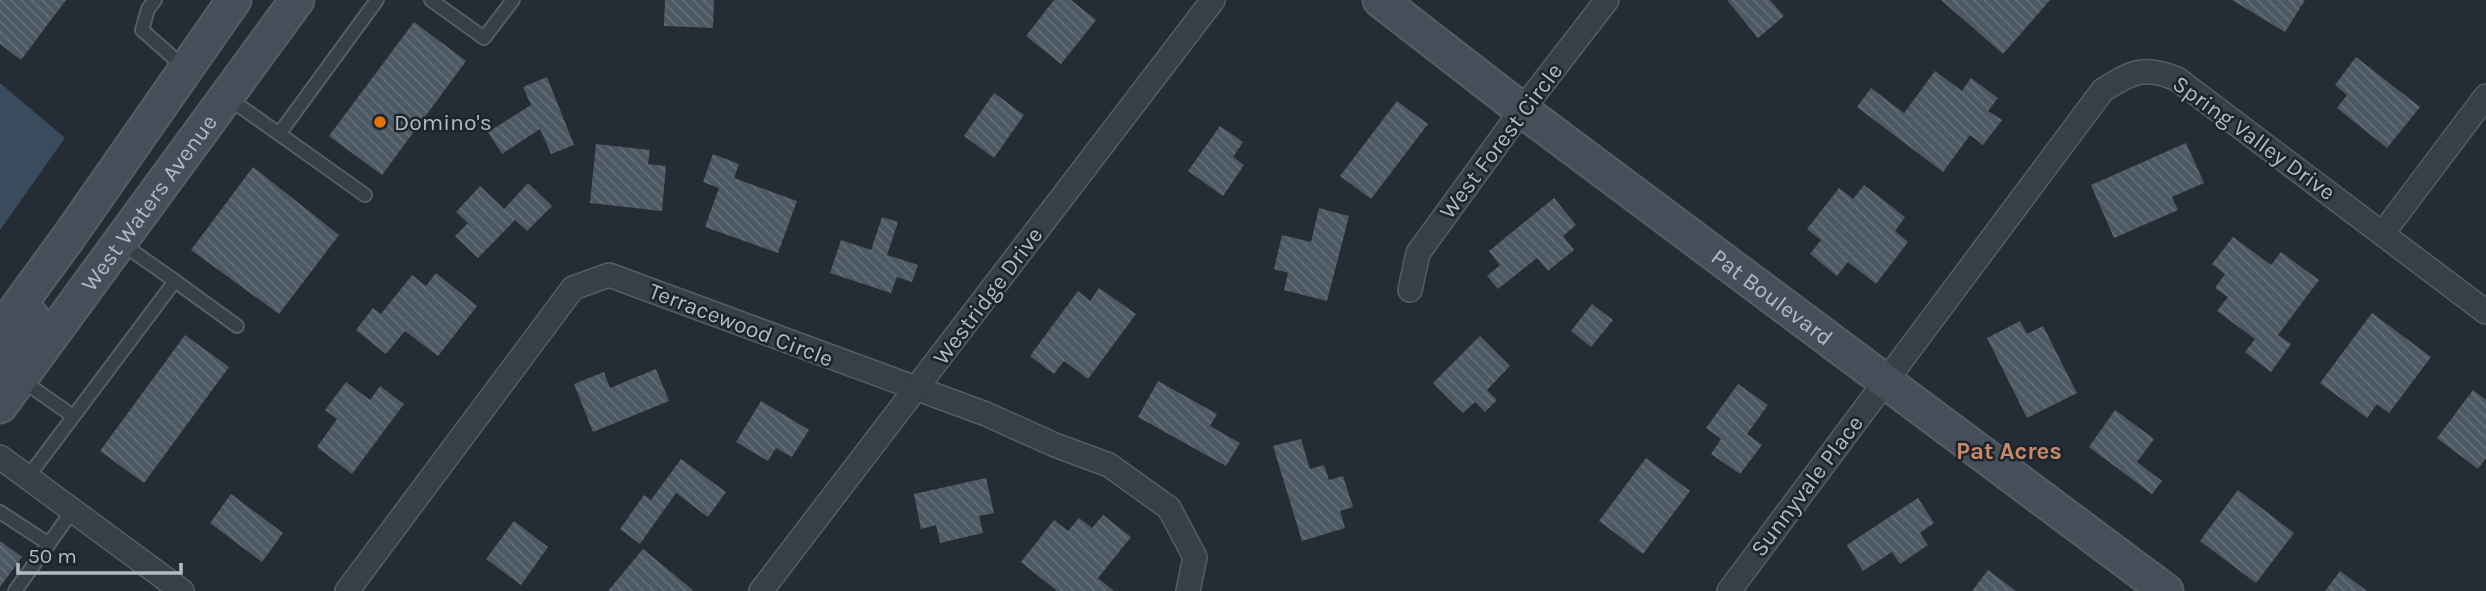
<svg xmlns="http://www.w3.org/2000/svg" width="2486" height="591" font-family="Karla,sans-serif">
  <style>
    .water { fill: #394b5c }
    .building { fill: url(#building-back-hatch) }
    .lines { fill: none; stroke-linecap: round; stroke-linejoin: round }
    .lane-casing { stroke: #555d65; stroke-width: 16 }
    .street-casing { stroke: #555d65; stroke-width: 26 }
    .secondary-casing { stroke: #555d65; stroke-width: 37 }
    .lane { stroke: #373f47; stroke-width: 12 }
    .street { stroke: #373f47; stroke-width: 23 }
    .secondary { stroke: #454f5a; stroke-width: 33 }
    .food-dot { fill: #e8710a; stroke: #1c242c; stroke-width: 2.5 }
    .labels { text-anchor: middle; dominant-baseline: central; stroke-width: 5; stroke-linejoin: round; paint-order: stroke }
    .poi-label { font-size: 23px; fill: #b2bac3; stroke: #1c242c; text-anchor: start }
    .street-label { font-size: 23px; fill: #b2bac3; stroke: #1c242c }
    .neighbourhood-label { font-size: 24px; font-weight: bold; fill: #c6896a; stroke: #1c242c }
  </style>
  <defs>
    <pattern id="building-back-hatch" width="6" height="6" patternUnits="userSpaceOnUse" patternTransform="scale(1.75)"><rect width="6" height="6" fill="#4c5862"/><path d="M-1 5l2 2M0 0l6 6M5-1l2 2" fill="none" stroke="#636e77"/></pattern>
  </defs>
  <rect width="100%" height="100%" fill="#242d36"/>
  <polygon class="water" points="0,83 65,138 0,230"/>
  <g class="building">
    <polygon points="0,0 66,0 21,60 0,44"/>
    <polygon points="665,0 714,0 713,28 664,26"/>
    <polygon points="1054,0 1071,0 1096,20 1061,64 1026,36"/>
    <polygon points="1727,0 1770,0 1784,16 1758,38"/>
    <polygon points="1941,0 2050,0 2003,54"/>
    <polygon points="2232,0 2305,0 2285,32"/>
    <polygon points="414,22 466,61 382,175 329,136"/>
    <polygon points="2356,57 2420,107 2387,148 2337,108 2347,95 2335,85"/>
    <polygon points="1935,71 1962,91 1971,78 1998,98 1988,111 2002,120 1983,145 1970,135 1943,172 1857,107 1871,88 1904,113"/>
    <polygon points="547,77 574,145 551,154 540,129 502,154 488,132 531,105 523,87"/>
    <polygon points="994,93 1024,115 994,158 964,136"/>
    <polygon points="1397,101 1428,124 1371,199 1340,176"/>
    <polygon points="1220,126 1243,142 1233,157 1244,165 1223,196 1188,171"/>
    <polygon points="2186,143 2204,183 2172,197 2178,210 2114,238 2091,185"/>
    <polygon points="596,144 650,150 648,164 666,166 662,211 590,203"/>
    <polygon points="713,154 739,164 734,178 797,201 778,253 705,227 719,188 703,182"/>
    <polygon points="253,167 339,235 279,314 191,250"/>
    <polygon points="528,183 552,206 527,231 515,220 478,258 455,236 468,223 456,212 480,186 504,209"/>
    <polygon points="1864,185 1905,217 1895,231 1908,242 1876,284 1848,262 1837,276 1810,254 1821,240 1807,229 1839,188 1853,199"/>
    <polygon points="1554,198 1576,225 1563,236 1574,250 1548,271 1537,258 1498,289 1487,276 1500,265 1489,251"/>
    <polygon points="1319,208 1349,216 1327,301 1284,290 1288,273 1274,269 1282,235 1311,242"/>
    <polygon points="882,217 898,222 887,255 918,265 912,282 897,277 891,293 830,273 841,240 871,250"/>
    <polygon points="2233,237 2271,265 2281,252 2319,280 2278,335 2291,344 2271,372 2245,352 2255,339 2217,311 2228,297 2215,288 2225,274 2212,264"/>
    <polygon points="436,273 477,306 438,356 405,331 386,354 356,330 373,308 381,314 412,275 426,286"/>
    <polygon points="1099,288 1136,314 1088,379 1064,361 1054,374 1030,356 1078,291 1090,301"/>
    <polygon points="1592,304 1613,320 1591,347 1571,331"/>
    <polygon points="2372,313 2431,357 2389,413 2377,404 2367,418 2320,383"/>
    <polygon points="2020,321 2027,334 2043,326 2077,393 2027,418 1987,338"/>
    <polygon points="185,335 229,367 144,483 100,451"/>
    <polygon points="1480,336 1510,366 1487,390 1497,400 1485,412 1475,402 1463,413 1433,383"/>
    <polygon points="656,369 669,401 593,432 574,384 604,372 610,388"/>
    <polygon points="1158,381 1217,414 1210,426 1240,443 1226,466 1138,417"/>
    <polygon points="346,382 370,400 380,386 404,404 352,474 317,447 337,419 325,410"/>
    <polygon points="1738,384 1768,405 1747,434 1762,445 1740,474 1711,454 1721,439 1706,428"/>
    <polygon points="2473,390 2486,400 2486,458 2478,469 2437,438"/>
    <polygon points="761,401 809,430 792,457 776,448 768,461 736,442"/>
    <polygon points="2115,410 2154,439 2137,462 2162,481 2152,494 2089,447"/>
    <polygon points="1301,439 1310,469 1324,465 1329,480 1343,476 1353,507 1340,511 1345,528 1302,541 1273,446"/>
    <polygon points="1646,458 1690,491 1643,554 1599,521"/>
    <polygon points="681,459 726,492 708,517 676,493 640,544 620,529 644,495 651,500"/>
    <polygon points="986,478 994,513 979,516 983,533 940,543 936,525 921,529 914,494"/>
    <polygon points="2238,490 2294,533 2256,583 2200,541"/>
    <polygon points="231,494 283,533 262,562 210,523"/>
    <polygon points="1918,498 1934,523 1920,533 1928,545 1900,564 1892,552 1863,571 1847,545"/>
    <polygon points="1103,515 1131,537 1098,578 1114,591 1057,591 1021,562 1054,520 1068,531 1079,518 1092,528"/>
    <polygon points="514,521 548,547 521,585 486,559"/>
    <polygon points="0,541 22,557 0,587"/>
    <polygon points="643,549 694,591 608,591"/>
    <polygon points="1988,570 2016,591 1972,591"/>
    <polygon points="2340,571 2367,591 2325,591"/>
  </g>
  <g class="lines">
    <defs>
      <g id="lane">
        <polyline points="155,0 148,9 142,30 185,68"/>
        <polyline points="431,0 484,38 513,0"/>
        <polyline points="227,97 365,195"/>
        <polyline points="279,134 377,0"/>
        <polyline points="175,281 237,326"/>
        <polyline points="20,379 73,416"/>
        <polyline points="28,477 175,281 121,243"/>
        <polyline points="0,512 49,544"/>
        <polyline points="15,591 73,510"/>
      </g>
      <g id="street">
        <polyline points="2383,233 2486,96"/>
        <polyline points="1410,290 1418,253 1522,110 1607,0"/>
        <polyline points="0,457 182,591"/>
        <polyline points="347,591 573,288 609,275 986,414 1055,445 1109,465 1169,508 1195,557 1188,591"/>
        <polyline points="761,591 1213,0"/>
        <path d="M1729,591L2103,90C2132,72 2144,65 2177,79L2486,312"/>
      </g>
      <g id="secondary">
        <path id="s1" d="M1380,0L1522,110L2166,591"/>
        <polyline points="0,331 68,238 234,0"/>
        <polyline points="0,361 32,317"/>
        <path id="s2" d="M0,406L297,0"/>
      </g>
    </defs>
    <use href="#lane" class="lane-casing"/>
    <use href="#street" class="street-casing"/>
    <use href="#secondary" class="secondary-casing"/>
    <use href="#lane" class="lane"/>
    <use href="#street" class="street"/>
    <use href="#secondary" class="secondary"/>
  </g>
  <circle class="food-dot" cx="380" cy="122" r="7"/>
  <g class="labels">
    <g class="poi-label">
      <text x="394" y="122">Domino's</text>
    </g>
    <g class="street-label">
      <text transform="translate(2254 138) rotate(36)">Spring Valley Drive</text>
      <text transform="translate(1501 141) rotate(-53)">West Forest Circle</text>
      <text stroke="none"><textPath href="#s2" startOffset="252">West Waters Avenue</textPath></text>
      <text transform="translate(988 296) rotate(-53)">Westridge Drive</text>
      <text stroke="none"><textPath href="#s1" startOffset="492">Pat Boulevard</textPath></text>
      <text transform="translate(741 325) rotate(21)">Terracewood Circle</text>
      <text transform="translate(1807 486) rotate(-53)">Sunnyvale Place</text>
    </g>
    <g class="neighbourhood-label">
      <text x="2009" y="451">Pat Acres</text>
    </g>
  </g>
  <path d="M18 563v10h163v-10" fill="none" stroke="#b2bac3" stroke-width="3.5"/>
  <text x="28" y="563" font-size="21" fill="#b2bac3" stroke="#1c242c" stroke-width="5" paint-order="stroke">50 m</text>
</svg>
